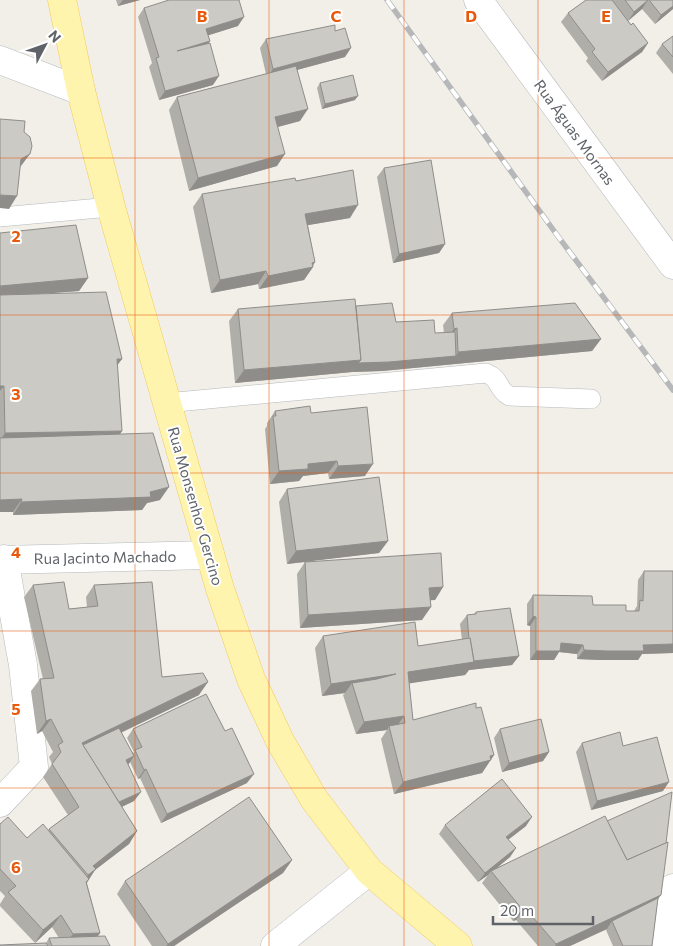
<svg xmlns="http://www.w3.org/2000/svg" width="673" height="946" font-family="Commissioner,sans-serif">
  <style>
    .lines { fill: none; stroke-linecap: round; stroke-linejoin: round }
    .lane-casing { stroke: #b5b8bc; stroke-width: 20 }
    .street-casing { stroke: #b5b8bc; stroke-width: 29 }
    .secondary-casing { stroke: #b6babf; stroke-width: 29 }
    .primary-casing { stroke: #f2cc5f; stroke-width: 29 }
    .lane { stroke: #fff; stroke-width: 19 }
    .street { stroke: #fff; stroke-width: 28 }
    .secondary { stroke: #fff; stroke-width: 28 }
    .primary { stroke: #fff4ae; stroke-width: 28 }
    .rail-casing { stroke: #b6b7b8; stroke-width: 5.5 }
    .rail { stroke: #fff; stroke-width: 4; stroke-dasharray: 11; stroke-linecap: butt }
    .wall { fill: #afaea9 }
    .shaded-wall { fill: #8f8d8a }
    .building { fill: #cccac5; stroke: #8f8d8a }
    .grid { fill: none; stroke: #e8590c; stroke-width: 1; stroke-opacity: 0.55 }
    .labels { text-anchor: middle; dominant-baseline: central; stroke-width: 4; stroke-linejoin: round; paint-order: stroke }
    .street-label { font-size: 15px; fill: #5f6368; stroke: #fff }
    .grid-label { font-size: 16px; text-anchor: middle; font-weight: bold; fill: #e8590c; stroke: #fff; stroke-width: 4; stroke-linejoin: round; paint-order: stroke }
  </style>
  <rect width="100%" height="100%" fill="#f1efe8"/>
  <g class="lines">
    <defs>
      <g id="lane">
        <polyline points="0,217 111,207"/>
        <path d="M166,403L486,373C501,379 496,388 509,396L591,399"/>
      </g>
      <g id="street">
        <polyline points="478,0 673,265"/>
        <polyline points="0,560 210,555"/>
        <polyline points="0,803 34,767 23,665 4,559"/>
        <polyline points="663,946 673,888"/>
      </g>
      <g id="secondary">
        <polyline points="0,60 81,91"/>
        <polyline points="275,946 369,871"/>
      </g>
      <polyline id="primary" points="62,0 81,91 111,207 220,589 251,679 280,741 314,799 369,871 458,946"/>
    </defs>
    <use href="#lane" class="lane-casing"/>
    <use href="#street" class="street-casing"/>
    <use href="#secondary" class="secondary-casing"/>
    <use href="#primary" class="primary-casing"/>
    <use href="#lane" class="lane"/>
    <use href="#street" class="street"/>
    <use href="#secondary" class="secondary"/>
    <use href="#primary" class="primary"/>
    <defs>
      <polyline id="rail" points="387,0 557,235 673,390"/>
    </defs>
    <use href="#rail" class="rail-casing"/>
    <use href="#rail" class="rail"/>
  </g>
  <g class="wall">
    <polygon points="116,0 140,0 118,6"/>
    <polygon points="586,0 673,0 673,9 655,24 642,9 628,21 648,43 642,52 602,81 586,61 588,58 561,22 568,13"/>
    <polygon points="144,8 238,26 208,35 210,41 208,44 213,85 159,100 149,67 152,63 138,17"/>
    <polygon points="335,31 345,57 297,70 300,121 278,127 277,166 189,191 169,110 177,97 266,74 260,48 266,39"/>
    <polygon points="673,36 673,74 656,53 662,44"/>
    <polygon points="320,83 355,100 322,109 317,88"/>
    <polygon points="384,168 445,244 439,253 393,263 377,177"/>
    <polygon points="296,181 350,218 308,225 315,262 313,266 313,267 304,280 259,289 258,284 211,293 193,207 202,194"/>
    <polygon points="0,233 88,278 79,291 35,294 122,359 117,365 122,431 120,434 160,500 147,503 142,510 13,515 13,512 0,512"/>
    <polygon points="356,306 396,322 435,333 444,333 443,325 452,313 601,339 592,351 382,371 352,372 235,383 229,321 238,309"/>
    <polygon points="275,411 311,413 365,476 329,479 328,473 303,476 299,481 270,484 265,429 267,426 267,423"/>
    <polygon points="287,489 388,541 379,553 308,561 443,587 435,600 430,600 422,620 300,628 297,574 305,562 287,564 279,502"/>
    <polygon points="644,571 673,571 673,653 642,654 638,660 600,660 577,659 577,654 559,652 554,660 530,660 530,626 527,625 527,604 533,595 626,611 634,611 637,606 638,580"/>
    <polygon points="33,585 69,609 87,607 86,597 94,585 162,677 199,695 121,733 133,753 134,752 127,738 133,729 247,783 161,823 140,778 138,779 130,762 128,765 134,801 122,807 137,831 129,844 95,870 87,883 100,933 97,937 110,946 0,946 46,943 49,938 59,938 52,927 35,943 0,906 0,904 5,896 0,891 0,824 27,838 48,830 68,815 43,777 52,764 49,757 53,752 42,731 37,734 31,691 40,679 43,679 24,597"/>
    <polygon points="476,612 519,656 512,665 469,670 465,675 409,683 413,720 476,708 494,755 482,773 394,794 381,739 387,730 356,734 343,695 345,693 322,696 315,648 323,636 418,646 462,640 460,624 467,615 474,614"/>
    <polygon points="500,729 549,752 543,761 502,772 494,738"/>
    <polygon points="582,743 663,791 591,810 576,752"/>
    <polygon points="607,821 666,843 661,895 658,898 652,946 613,946 606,930 607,929 570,946 538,946 516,920 513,921 482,883 488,875 478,882 439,834 445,825 526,826 508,840 516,848 510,857 496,868"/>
    <polygon points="292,860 283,873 174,946 152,946 117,894 125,881"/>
  </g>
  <g class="shaded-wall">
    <polygon points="123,0 140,0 118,6"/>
    <polygon points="648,0 642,9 628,21 634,12"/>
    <polygon points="673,6 673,9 655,24 661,15"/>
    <polygon points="244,17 238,26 200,38 206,29"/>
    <polygon points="210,41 204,50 177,51"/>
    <polygon points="648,43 642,52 602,81 608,72"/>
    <polygon points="351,48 345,57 267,78 273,69"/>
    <polygon points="219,76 213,85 159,100 165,91"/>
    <polygon points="358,96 355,100 322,109 325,104"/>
    <polygon points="308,109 300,121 266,130 275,117"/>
    <polygon points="30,154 21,166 13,172 21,159"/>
    <polygon points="285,154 277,166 189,191 198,178"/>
    <polygon points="0,195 17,196 9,209 0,208"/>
    <polygon points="358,205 350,218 297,227 305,214"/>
    <polygon points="445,244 439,253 393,263 399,254"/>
    <polygon points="315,262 311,268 313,267 304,280 259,289 268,276"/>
    <polygon points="266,271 258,284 211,293 220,280"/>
    <polygon points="88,278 79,291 0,297 0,286"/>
    <polygon points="457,328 448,341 445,341 454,329"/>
    <polygon points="601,339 592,351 382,371 352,372 358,363 456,356 458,352"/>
    <polygon points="117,359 122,359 113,371"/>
    <polygon points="361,360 352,372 235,383 244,370"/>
    <polygon points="0,386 4,386 0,391"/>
    <polygon points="122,431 113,444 0,441 5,433"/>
    <polygon points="337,461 328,473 303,476 299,481 270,484 279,471 308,464"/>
    <polygon points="373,464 365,476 329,479 338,466"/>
    <polygon points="169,487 160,500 147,503 142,510 13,515 21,502 150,492"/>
    <polygon points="22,499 13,512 0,512 0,500"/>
    <polygon points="388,541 379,553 287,564 296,551"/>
    <polygon points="443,587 435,600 420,601 429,588"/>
    <polygon points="431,607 422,620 300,628 308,615"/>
    <polygon points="533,616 536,617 530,626 527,625"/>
    <polygon points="561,643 583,645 577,654 559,652 554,660 530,660 536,651"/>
    <polygon points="673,644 673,653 642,654 638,660 600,660 577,659 584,650 643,645"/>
    <polygon points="519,656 512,665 469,670 465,675 399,685 408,672 471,661"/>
    <polygon points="396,674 355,691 352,683 345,693 322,696 331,684"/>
    <polygon points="208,682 199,695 82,751 82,743"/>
    <polygon points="404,716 395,729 389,726 387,730 356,734 364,722"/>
    <polygon points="51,719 42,731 37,734 46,721"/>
    <polygon points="549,752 543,761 502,772 509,763"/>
    <polygon points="494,755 482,773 394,794 403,782"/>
    <polygon points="134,756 128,765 126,760"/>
    <polygon points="146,769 140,778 138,779 144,770"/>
    <polygon points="254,774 247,783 161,823 167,814"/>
    <polygon points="669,782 663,791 591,810 597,801"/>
    <polygon points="141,792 134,801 108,813 115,804"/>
    <polygon points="532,817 526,826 500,846 506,837"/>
    <polygon points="137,831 129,844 95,870 81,891 80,888 88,875 93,866"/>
    <polygon points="516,848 510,857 492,872 491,871 488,875 478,882 485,873"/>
    <polygon points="292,860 283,873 174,946 166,946 168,944"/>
    <polygon points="661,895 652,907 612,921 607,929 570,946 555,946 556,944"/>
    <polygon points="525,908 516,920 513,921 522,909"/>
    <polygon points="61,915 52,927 35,943 43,930"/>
    <polygon points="100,933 91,946 64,946 73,934"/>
  </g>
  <g class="building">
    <polygon points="169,0 239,0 244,17 206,29 210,41 177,51 210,43 219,76 165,91 156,58 159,57 144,8"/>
    <polygon points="586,0 612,0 631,25 633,23 648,43 608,72 592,52 595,49 568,13"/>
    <polygon points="625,0 648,0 634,12"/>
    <polygon points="649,0 673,0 673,6 661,15"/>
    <polygon points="335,25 335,31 345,28 351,48 273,69 266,39"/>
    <polygon points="673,36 673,57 662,44"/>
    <polygon points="296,66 308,109 275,117 285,154 198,178 177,97"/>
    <polygon points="353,75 358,96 325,104 320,83"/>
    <polygon points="0,119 25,121 24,132 30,137 32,146 30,154 21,159 17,196 0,195"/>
    <polygon points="431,160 445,244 399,254 384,168"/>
    <polygon points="353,170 358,205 305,214 315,262 312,263 313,267 268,276 266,271 220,280 202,194 295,178 296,181"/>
    <polygon points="76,225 88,278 0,286 0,233"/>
    <polygon points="106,292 122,359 117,359 122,431 5,433 4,386 0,386 0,295"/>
    <polygon points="355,299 361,360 244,370 238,309"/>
    <polygon points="392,303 396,322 434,320 435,333 455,332 456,356 389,362 358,363 361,360 356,306"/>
    <polygon points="575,303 601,339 458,352 457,328 454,329 452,313"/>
    <polygon points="310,406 311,413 367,407 373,464 338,466 337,461 308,464 308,469 279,471 273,416 276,416 275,411"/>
    <polygon points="153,433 169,487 150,492 151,497 21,502 22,499 0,500 0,438"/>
    <polygon points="379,477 388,541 296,551 287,489"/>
    <polygon points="441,553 443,587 429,588 431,607 308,615 305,562"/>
    <polygon points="644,571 673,571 673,644 643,645 644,651 607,651 584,650 583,645 561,643 560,651 536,651 536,617 533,616 533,595 592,596 593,605 626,605 626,611 639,611 640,600 643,601"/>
    <polygon points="64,582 69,609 98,606 94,585 152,582 162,677 203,673 208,682 82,743 137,831 93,866 96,869 88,875 49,829 79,807 52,764 61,752 58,745 63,742 51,719 46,721 40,679 54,678 33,585"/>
    <polygon points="510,608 519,656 474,661 470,638 469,639 467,615 476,614 476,612"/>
    <polygon points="415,622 418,646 470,638 474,662 408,672 413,720 476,703 476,708 481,707 494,755 490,756 491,760 403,782 389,726 405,723 404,716 364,722 352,683 377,679 396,674 331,684 323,636"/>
    <polygon points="206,694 225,731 232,728 254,774 167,814 146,769 144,770 135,750 142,747 133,729"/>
    <polygon points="541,719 549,752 509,763 500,729"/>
    <polygon points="119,728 134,756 126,760 141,792 119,802 83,745"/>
    <polygon points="620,732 623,746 657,737 669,782 597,801 582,743"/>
    <polygon points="502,779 532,817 506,837 516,848 485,873 445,825"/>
    <polygon points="672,792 666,843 627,860 607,821"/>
    <polygon points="249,797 292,860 168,944 125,881"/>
    <polygon points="605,816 627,860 668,842 661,895 556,944 525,908 522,909 491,871"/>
    <polygon points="8,817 27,838 43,824 89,879 86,882 100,933 73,934 61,915 43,930 8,892 16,886 0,869 0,824"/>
    <polygon points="658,898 652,946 623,946 612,921"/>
    <polygon points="105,936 110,946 52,946 49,938"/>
    <polygon points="46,943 48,946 0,946 0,945"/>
  </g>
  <path class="grid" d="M135,0V946M269,0V946M404,0V946M538,0V946M0,158H673M0,315H673M0,473H673M0,631H673M0,788H673"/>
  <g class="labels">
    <g class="street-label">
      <text transform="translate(575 132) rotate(54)">Rua Águas Mornas</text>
      <text transform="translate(196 506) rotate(74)">Rua Monsenhor Gercino</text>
      <text transform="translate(105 557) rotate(-1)">Rua Jacinto Machado</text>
    </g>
  </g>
  <g class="grid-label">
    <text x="202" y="22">B</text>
    <text x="336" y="22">C</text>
    <text x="471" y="22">D</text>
    <text x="606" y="22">E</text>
    <text x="16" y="242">2</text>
    <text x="16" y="400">3</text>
    <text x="16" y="558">4</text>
    <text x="16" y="715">5</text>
    <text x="16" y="873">6</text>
  </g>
  <g transform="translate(45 45) rotate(49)" stroke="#ffffff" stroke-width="4" paint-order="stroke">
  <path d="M0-4L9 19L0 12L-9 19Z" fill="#5f6368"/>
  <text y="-8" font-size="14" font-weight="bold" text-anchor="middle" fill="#5f6368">N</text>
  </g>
  <path d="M493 916v8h100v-8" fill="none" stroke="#5f6368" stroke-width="2.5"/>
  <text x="500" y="916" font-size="15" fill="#5f6368" stroke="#ffffff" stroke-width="4" paint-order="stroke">20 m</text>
</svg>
